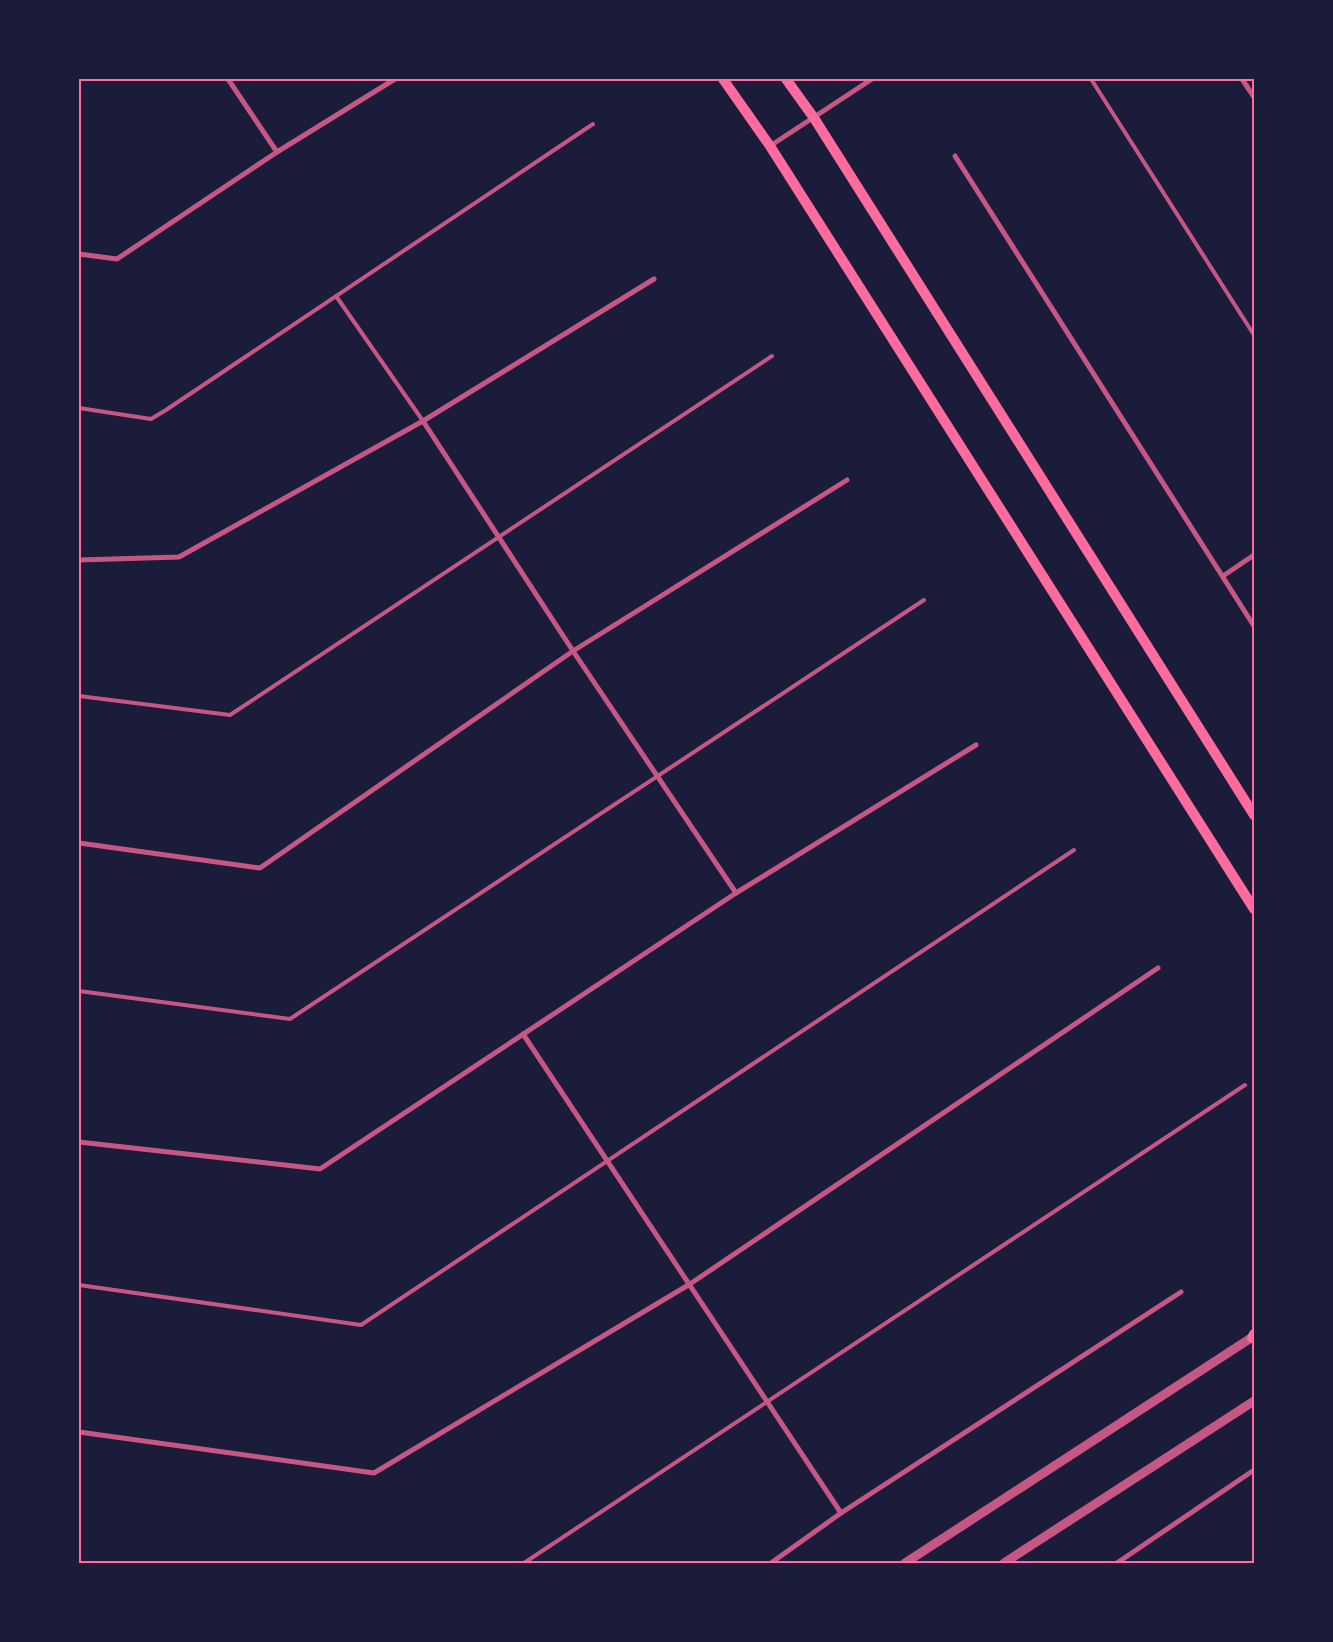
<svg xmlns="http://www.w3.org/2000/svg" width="1333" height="1642" font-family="'Asap Condensed',sans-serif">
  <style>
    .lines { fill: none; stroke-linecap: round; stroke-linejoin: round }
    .service { stroke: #c65784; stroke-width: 4 }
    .minor { stroke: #c65784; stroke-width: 5 }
    .tertiary { stroke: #c65784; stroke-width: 9 }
    .secondary { stroke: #ff6b9d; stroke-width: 10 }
    .neatline { fill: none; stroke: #ff6b9d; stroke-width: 2 }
  </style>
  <rect width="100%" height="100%" fill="#1b1b3a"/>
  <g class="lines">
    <g class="service">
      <polyline points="1091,79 1254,335"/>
      <polyline points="336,296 423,421"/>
      <polyline points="79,408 151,419 166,410 593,124"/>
      <polyline points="79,696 230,715 772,356"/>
      <polyline points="79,991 290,1019 924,600"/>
      <polyline points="79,1285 361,1325 1074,850"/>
      <polyline points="524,1563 1245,1085"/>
    </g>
    <g class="minor">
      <polyline points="228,79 277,152"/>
      <polyline points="1242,79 1254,97"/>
      <polyline points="770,146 872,79"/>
      <polyline points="955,156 1254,626"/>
      <polyline points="79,254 117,259 277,152 395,79"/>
      <polyline points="423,421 573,651 736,893"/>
      <polyline points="79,560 179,557 423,421 654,279"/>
      <polyline points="1223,576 1254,555"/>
      <polyline points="79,843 260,868 573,651 847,480"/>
      <polyline points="523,1034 841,1513"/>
      <polyline points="79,1142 320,1169 736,893 976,745"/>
      <polyline points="79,1432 374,1473 690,1284 1158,968"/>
      <polyline points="771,1563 841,1513 1181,1292"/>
      <polyline points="1117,1563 1254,1470"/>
    </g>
    <g class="tertiary">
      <polyline points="905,1563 1254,1336"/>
      <polyline points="1004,1563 1254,1401"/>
    </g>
    <g class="secondary">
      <polyline points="723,79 770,146 1254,909"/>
      <polyline points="786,79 814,118 1254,815"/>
      <polyline points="1252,1338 1254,1334"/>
    </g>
  </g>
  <rect width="1333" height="1642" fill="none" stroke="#1b1b3a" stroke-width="160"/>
  <rect x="80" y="80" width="1173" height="1482" class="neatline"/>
</svg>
